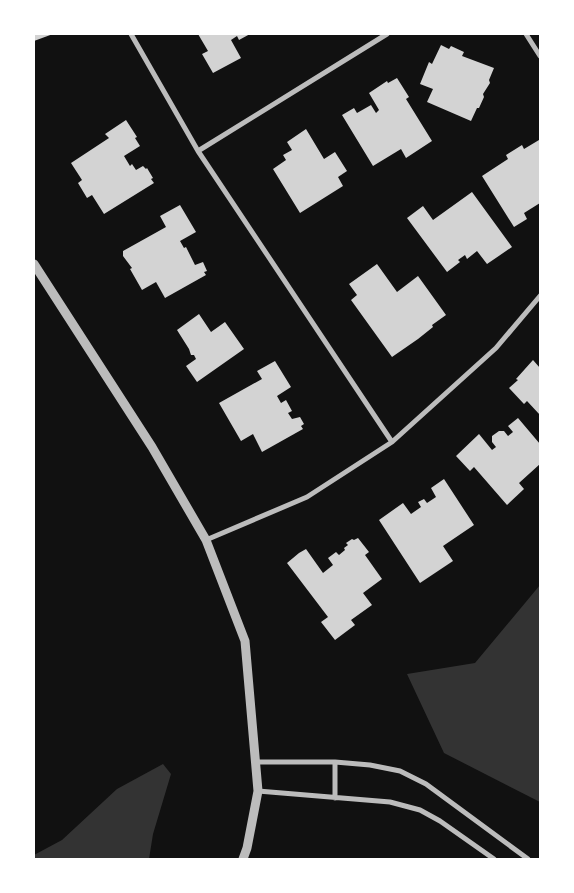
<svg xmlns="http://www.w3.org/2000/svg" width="574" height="893" viewBox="0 0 574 893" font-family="'Archivo Narrow',sans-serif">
<rect width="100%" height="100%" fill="#111"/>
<path fill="#333" d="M 540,585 L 540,802 L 444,753 L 407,674 L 475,663 Z
M 163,764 L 171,774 L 153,834 L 149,859 L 34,859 L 34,855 L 62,840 L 117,789 Z"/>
<path fill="#d3d3d3" d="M 34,34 L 53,34 L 34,41 Z
M 198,34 L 250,34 L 239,40 L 237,36 L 231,40 L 241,58 L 213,73 L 202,54 L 208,51 Z
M 441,45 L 449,49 L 451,46 L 464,52 L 462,56 L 494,68 L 489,80 L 490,83 L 483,94 L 484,97 L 479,108 L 477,108 L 471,121 L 427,102 L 433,89 L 420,84 L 429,62 L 432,64 Z
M 397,78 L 409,97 L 406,99 L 432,141 L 406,158 L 401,149 L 373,166 L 342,115 L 354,108 L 357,113 L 371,105 L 376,113 L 379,110 L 369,93 L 387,81 L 388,83 Z
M 126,120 L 137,137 L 135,138 L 140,146 L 124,156 L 130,166 L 132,164 L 136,170 L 143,166 L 146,169 L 147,168 L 153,178 L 151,179 L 154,183 L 104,214 L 92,195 L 87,198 L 78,183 L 82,180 L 71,163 L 109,138 L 105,134 Z
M 306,129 L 324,159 L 335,152 L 347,171 L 338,177 L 343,186 L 300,213 L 273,169 L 286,160 L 283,155 L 292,150 L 287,142 Z
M 539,140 L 540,203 L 524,213 L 527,219 L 514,227 L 482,176 L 508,159 L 506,155 L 522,145 L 524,149 Z
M 472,192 L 512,247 L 487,264 L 477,251 L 467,259 L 465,255 L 458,260 L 460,262 L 447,272 L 407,218 L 423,206 L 433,220 Z
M 180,205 L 196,232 L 180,241 L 184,248 L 186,247 L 195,265 L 203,262 L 207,271 L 204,272 L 206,275 L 165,298 L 156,282 L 142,290 L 130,269 L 132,268 L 123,256 L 123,251 L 166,227 L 160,216 Z
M 377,264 L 397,292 L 418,276 L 446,315 L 432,325 L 433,327 L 418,339 L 392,357 L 351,300 L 357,295 L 349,284 Z
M 199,314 L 211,332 L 225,322 L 244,349 L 197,382 L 186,366 L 196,359 L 194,355 L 191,355 L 189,349 L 177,330 Z
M 533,360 L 540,368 L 540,415 L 527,401 L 524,404 L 509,388 L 518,380 L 516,379 Z
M 275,361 L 291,387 L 277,396 L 281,403 L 286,400 L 292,411 L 288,413 L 292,419 L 300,417 L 304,424 L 301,426 L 303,429 L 262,452 L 253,434 L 241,441 L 219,403 L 262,379 L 257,371 Z
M 518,418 L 540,444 L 540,464 L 519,483 L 524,489 L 507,505 L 474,467 L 470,471 L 456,456 L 479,434 L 492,450 L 496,447 L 492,442 L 492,436 L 499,431 L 504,431 L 508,436 L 513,432 L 508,426 Z
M 444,479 L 474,525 L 443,546 L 453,561 L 420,583 L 379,520 L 403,503 L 411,514 L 421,507 L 418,502 L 424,499 L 427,503 L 436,497 L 431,488 Z
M 358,538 L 369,552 L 365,555 L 382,579 L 363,593 L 372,605 L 351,620 L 355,625 L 335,640 L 321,622 L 328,617 L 287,563 L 299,553 L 306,549 L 323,573 L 333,565 L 328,558 L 336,552 L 339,555 L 345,550 L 344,548 L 348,545 L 346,543 L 352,539 L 354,540 Z"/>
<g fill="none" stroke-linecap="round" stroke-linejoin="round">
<path stroke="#bcbcbc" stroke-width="5" d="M 131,34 L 198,151 L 392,442
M 526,34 L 540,56
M 198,151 L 387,34
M 206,540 L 307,497 L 392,442 L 496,348 L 540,296
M 255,762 L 335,762 L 370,765 L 400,771 L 426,784 L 528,859
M 258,791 L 390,802 L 420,810 L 440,821 L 494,859
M 335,798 L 335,762"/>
<path stroke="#bcbcbc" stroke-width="9" d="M 34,264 L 152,447 L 206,540 L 245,641 L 258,791 L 247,848 L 243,859"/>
</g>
<rect width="574" height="893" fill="none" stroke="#ffffff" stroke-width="70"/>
</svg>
